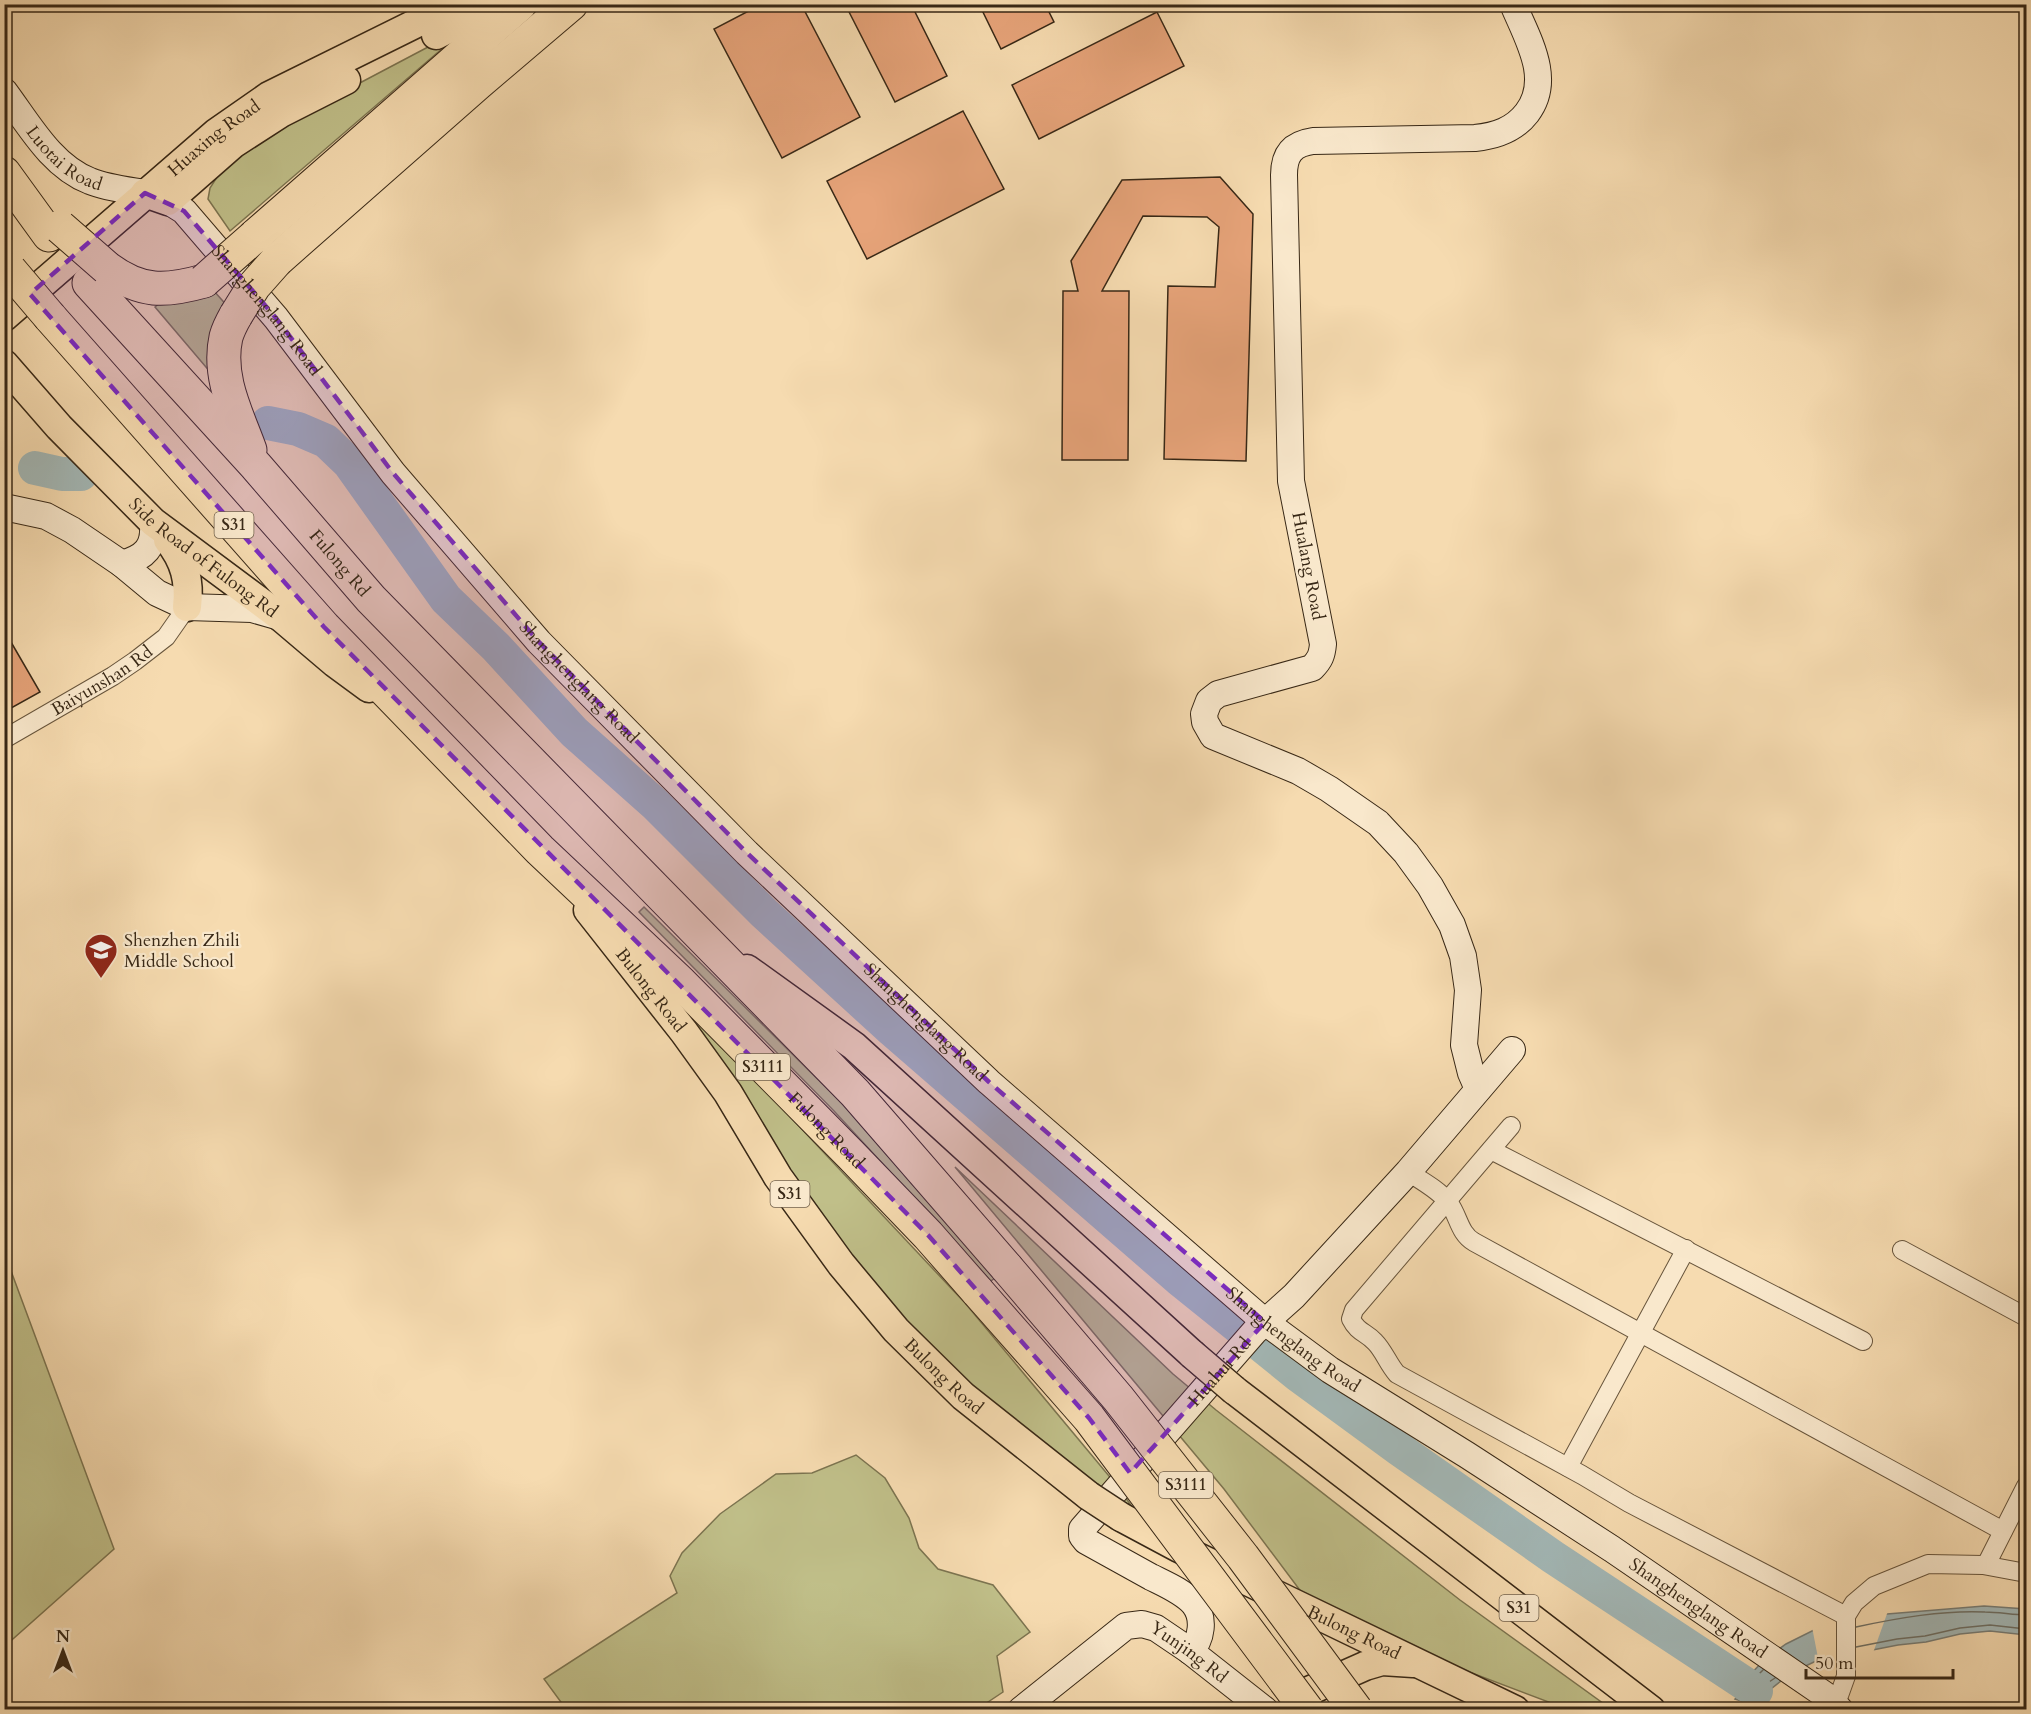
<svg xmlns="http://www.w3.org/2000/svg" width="2031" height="1714" viewBox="0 0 2031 1714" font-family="Cardo,serif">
<rect width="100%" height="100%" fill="#f6dbb0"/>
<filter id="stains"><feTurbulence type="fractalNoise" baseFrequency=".00333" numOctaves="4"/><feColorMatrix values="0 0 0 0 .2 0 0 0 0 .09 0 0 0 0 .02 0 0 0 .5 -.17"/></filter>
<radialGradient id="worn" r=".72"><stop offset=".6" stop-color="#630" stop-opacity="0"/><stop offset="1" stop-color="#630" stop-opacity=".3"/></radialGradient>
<path fill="#c0bf89" stroke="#7c7450" stroke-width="1.5" d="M 447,37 L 451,41 L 230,231 L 208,199 L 210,188 L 217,177 L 248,148 L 301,114 Z
M 213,290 L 230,309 L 211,373 L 155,307 L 163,300 Z
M 644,907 L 878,1139 L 1002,1272 L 991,1281 L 834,1111 L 639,912 Z
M 641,964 L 735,1058 L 965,1303 L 1114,1482 L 1133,1508 L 1097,1485 L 972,1387 L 891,1307 L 809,1207 Z
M 955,1167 L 1173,1374 L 1216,1410 L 1460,1600 L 1611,1709 L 1567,1709 L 1435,1659 L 1323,1621 L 1224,1489 Z
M 4,1252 L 114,1549 L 5,1646 L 4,1646 Z
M 856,1455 L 885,1478 L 909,1518 L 919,1548 L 938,1569 L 993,1585 L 1030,1632 L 997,1656 L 1003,1692 L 976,1710 L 566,1709 L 544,1679 L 677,1593 L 670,1576 L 682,1553 L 720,1514 L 776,1474 L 812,1473 Z"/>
<path fill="#a3b8b7" stroke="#787e77" stroke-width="1.5" d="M 1984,1606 L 2026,1609 L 2026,1635 L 1990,1631 L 1960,1634 L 1926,1642 L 1898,1645 L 1816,1661 L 1791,1673 L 1771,1689 L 1758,1706 L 1735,1699 L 1743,1689 L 1748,1677 L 1765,1659 L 1786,1644 L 1816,1629 L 1887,1614 Z"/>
<path fill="#f6dbb0" d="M 1888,1611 L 1873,1653 L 1819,1663 L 1812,1627 Z"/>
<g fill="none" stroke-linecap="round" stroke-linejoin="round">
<path stroke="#6e7066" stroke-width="1.5" d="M 1856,1627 C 1898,1618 1943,1610 1985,1612 C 1999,1612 2013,1615 2026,1615
M 1856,1647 L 1897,1639 L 1925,1636 L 1960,1628 L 1990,1625 L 2026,1629
M 1763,1670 L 1753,1680 L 1747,1694 L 1749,1697 L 1756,1698 L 1766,1684 L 1775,1678"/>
<path stroke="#a3b8b7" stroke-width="34" d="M 268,423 L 298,429 L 326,441 L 349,463 L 446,599 L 496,647 L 574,732 L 655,804 L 764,913 L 892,1030 L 1179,1279 L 1298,1375 L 1399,1449 L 1553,1557 L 1756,1691
M 35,468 L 62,474 L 81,474"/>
</g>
<path fill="#e6a379" stroke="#382816" stroke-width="1.5" d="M 762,4 L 801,4 L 860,117 L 782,158 L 714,29 Z
M 845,4 L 911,4 L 947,76 L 895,102 Z
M 979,4 L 1045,4 L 1054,22 L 1001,49 Z
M 1157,12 L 1184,66 L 1039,139 L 1012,85 Z
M 963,111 L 1004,189 L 867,259 L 827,181 Z
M 1220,177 L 1253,214 L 1246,461 L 1164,459 L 1168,286 L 1215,287 L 1219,227 L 1207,217 L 1143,216 L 1102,291 L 1129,291 L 1128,460 L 1062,460 L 1063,291 L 1078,291 L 1071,261 L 1122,180 Z
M 4,630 L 40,692 L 4,712 Z"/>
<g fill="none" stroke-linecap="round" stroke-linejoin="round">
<defs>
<g id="street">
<path id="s1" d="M 4,739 L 113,676 L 135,661 L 166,637 L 187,607"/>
<path d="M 1511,1126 L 1354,1310 L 1351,1319 C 1358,1333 1366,1332 1375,1342 C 1384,1351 1388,1364 1397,1374 L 1582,1475 L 1629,1503 L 1846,1616"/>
<path d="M 1491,1150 L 1863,1341"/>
<path d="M 1408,1172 C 1422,1181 1439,1190 1449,1203 C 1459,1217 1459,1233 1474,1242 L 2003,1531"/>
<path d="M 1902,1250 L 2026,1317"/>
<path d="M 1568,1467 L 1686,1249"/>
<path d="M 1986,1565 L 2026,1486"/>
<path d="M 1836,1704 L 1846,1676 L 1846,1616 L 1854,1603 L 1874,1586 L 1928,1564 L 1983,1565 L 2026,1573"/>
</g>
<g id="secondary">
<path id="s2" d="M 4,91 C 28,123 51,166 90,181 C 107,188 127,190 145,193"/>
<path id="s3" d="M 168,201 L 184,211 L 276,318 L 393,473 L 539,642 L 747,853 L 989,1082 L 1265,1322 L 1330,1370 L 1467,1455 L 1612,1549 L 1828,1697 L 1840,1710"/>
<path d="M 4,507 L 46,516 L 72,530 L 122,564 L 157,593 L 187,607 L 252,609 L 280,617"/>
<path d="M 122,564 C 145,557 155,548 153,522"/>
<path d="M 1478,1089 L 1471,1073 L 1464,1045 L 1468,990 L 1463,956 L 1452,925 L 1430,886 L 1406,853 L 1378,823 L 1329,789 L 1298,771 L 1213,736 L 1205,722 L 1204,714 L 1209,701 L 1218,694 L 1312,668 C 1320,660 1322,655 1323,644 L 1291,481 L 1284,175 C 1284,154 1292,144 1313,141 L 1475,138 C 1496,136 1514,130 1527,113 C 1553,79 1527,38 1513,4"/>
<path id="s4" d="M 1190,1651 C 1202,1640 1205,1618 1194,1604 C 1184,1592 1165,1584 1151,1577 C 1129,1565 1108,1553 1086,1541 L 1082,1536 L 1082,1529 L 1255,1331 L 1294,1296 L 1408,1172 L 1512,1050"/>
<path id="s5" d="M 1021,1710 L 1126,1626 L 1142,1624 L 1156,1628 L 1190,1651 L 1265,1710"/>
</g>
<g id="primary">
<path d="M 436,35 L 495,4"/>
<path d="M 145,193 L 168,201 L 233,144 L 281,113 L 346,80"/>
<path id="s6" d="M 4,317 L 216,133 L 269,96 L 455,4"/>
<path id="s7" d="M 4,364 L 59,427 L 153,522 L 282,618 L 335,663 L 369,688"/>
<path d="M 168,540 C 185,561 190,581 187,607"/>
<path id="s8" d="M 588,910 L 684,1032 L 728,1093 L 778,1177 L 841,1264 L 896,1330 L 963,1396 L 1089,1496"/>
<path d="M 747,969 L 854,1046 L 1192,1354"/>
<path d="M 1234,1390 L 1651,1710"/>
<path id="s9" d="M 1121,1517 L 1179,1548 L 1515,1710"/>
<path d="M 1302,1694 L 1365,1666 L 1382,1661 L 1413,1663"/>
</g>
<g id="highway">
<path d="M 4,173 L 49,235"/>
<path d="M 255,236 L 520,4"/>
<path d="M 277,260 L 478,83 L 571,4"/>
<path d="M 107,268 C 141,293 165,292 204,281"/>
<path id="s10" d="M 89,283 L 256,466 L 371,599 L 855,1093 L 1007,1268"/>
<path d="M 236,315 C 232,322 228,330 226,337 C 217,377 237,414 250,450"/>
<path id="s11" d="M 50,317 L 324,627 L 540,850 L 681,983 L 851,1155 L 928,1235 L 978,1292"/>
</g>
</defs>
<use href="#street" stroke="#68553c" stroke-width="20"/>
<use href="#secondary" stroke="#382816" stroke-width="28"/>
<use href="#primary" stroke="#382816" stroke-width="31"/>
<use href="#highway" stroke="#382816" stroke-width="35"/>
<use href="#street" stroke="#f9e8cc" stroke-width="18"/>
<use href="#secondary" stroke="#f9e8cc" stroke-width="26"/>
<use href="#primary" stroke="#f6dbb0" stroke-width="28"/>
<use href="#highway" stroke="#f6dbb0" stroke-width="33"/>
<defs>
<path id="primary-bridge" d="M 1192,1354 L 1234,1390
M 1089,1496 L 1121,1517"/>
<path id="highway-bridge" d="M 60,227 L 107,268
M 10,270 L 50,317
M 204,281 L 255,236
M 236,315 L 254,286 L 277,260
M 1007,1268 L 1118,1398 L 1243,1557 L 1356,1710
M 978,1292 L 1089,1418 L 1307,1710"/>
</defs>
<use href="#primary-bridge" stroke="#382816" stroke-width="31" stroke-linecap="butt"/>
<use href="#highway-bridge" stroke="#382816" stroke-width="35" stroke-linecap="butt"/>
<use href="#primary-bridge" stroke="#f6dbb0" stroke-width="28"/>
<use href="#highway-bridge" stroke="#f6dbb0" stroke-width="33"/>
</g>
<path fill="#7b2cbf" fill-opacity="0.2" stroke="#7b2cbf" stroke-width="4.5" stroke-dasharray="12 8" stroke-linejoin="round" d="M 145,193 L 184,211 L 276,318 L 393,473 L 539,642 L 747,853 L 989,1082 L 1265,1322 L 1130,1473 L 1089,1418 L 928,1235 L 324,627 L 30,294 Z"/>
<defs>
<symbol id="school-pin" viewBox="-11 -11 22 30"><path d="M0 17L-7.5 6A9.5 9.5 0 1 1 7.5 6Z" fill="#8f2418" stroke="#f9e8cc"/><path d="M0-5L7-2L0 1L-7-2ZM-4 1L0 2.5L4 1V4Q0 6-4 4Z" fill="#fff"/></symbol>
</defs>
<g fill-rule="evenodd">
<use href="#school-pin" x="82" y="931" width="38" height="52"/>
</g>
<g text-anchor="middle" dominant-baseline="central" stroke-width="4.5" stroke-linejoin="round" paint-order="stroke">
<g fill="#f9e8cc" stroke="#72624d" stroke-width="1.5">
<rect x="214.5" y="512" width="39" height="26" rx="4.5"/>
<rect x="736" y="1054" width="54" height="26" rx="4.5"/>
<rect x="770.5" y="1181" width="39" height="26" rx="4.5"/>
<rect x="1159" y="1472" width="54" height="26" rx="4.5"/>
<rect x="1499.5" y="1595" width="39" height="26" rx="4.5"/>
</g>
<g font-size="16" font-weight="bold" fill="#382816">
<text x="234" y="525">S31</text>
<text x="763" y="1067">S3111</text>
<text x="790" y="1194">S31</text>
<text x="1186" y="1485">S3111</text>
<text x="1519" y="1608">S31</text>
</g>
<g font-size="18" fill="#382816" stroke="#f9e8cc">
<text stroke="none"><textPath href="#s6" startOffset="276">Huaxing Road</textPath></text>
<text stroke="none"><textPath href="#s2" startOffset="92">Luotai Road</textPath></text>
<text stroke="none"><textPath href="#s3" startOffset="148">Shanghenglang Road</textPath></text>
<text stroke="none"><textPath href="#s7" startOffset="279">Side Road of Fulong Rd</textPath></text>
<text stroke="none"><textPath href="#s10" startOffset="376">Fulong Rd</textPath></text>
<text transform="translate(1308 566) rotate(79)">Hualang Road</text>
<text stroke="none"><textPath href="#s1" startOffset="114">Baiyunshan Rd</textPath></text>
<text stroke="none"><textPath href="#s3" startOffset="634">Shanghenglang Road</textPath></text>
<text stroke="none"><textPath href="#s8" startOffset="102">Bulong Road</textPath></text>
<text stroke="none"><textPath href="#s3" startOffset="1120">Shanghenglang Road</textPath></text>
<text stroke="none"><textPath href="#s11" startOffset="1125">Fulong Road</textPath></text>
<text stroke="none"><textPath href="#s3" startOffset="1606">Shanghenglang Road</textPath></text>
<text stroke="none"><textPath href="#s4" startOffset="399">Huahui Rd</textPath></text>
<text stroke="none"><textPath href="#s8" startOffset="588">Bulong Road</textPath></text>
<text stroke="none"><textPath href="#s3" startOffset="2092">Shanghenglang Road</textPath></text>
<text stroke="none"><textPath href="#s9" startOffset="260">Bulong Road</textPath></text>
<text stroke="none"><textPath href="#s5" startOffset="206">Yunjing Rd</textPath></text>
</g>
<g font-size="18" fill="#382816" stroke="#f9e8cc" text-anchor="start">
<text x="124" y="940">Shenzhen Zhili<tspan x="124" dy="21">Middle School</tspan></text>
</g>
</g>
<rect width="2031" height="1714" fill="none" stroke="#f6dbb0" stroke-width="24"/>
<rect x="6" y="6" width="2019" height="1702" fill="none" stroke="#382816" stroke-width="3"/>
<rect x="12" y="12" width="2007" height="1690" fill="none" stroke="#382816" stroke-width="1.5"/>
<g transform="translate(63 1651)" stroke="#f9e8cc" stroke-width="4.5" paint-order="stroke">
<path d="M0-4.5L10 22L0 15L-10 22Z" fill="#382816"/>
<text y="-9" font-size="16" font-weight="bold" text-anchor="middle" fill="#382816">N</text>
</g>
<path d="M1806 1669v9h147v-9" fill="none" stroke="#382816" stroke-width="3"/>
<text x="1815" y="1669" font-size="18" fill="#382816" stroke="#f9e8cc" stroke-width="4.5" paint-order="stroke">50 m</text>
<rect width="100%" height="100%" filter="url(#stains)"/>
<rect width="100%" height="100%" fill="url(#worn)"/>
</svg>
